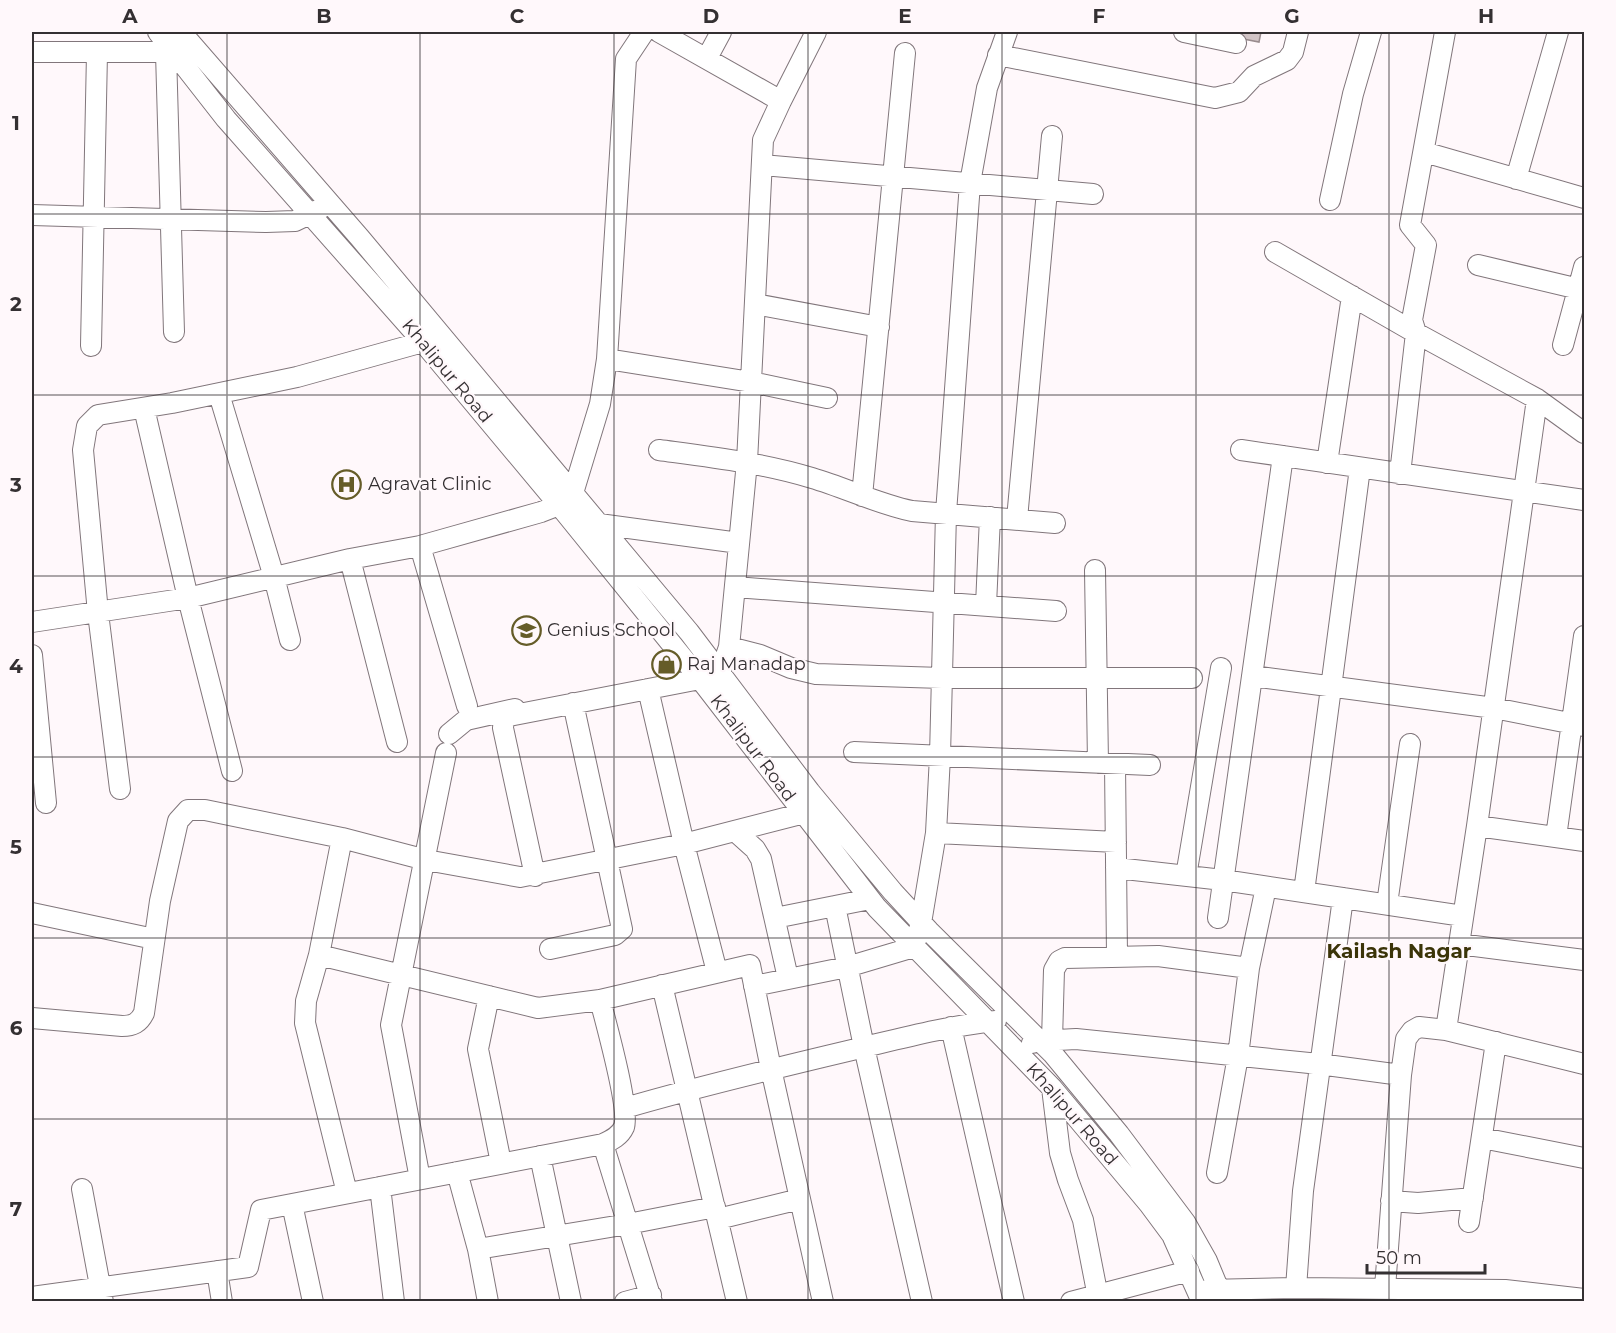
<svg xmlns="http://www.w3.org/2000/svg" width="1616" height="1333" viewBox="0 0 1616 1333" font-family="Montserrat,sans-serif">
<rect width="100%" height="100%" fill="#fff8fb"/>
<path fill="#d1c4c6" stroke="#998c8e" stroke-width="1.5" d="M 1224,32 L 1261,32 L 1259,42 L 1223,35 Z"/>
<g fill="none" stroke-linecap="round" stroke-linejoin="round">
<defs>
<path id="minor" d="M 158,32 L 226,119 L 423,342 L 559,505 L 700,679 L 877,908 L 1052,1088 L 1149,1204 L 1172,1235 L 1202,1302
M 181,32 L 360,238 L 689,632 L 810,792 L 893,892 L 929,931 L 1053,1054 L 1119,1134 L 1185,1222 L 1207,1261 L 1224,1302
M 659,32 L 781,101 L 816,32
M 1184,32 L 1236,43
M 32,52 L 179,52
M 166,53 L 174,332
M 998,55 L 1215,98 L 1239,92 L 1254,76 L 1287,60 L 1293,52 L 1298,32
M 707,58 L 721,32
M 1424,152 L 1584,198
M 762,165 L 1093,194
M 1516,179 L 1558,32
M 1330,200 L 1353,94 L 1371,32
M 32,215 L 266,222 L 295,221 L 320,209
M 1275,252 L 1416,333 L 1537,399 L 1584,433
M 1478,265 L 1579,289
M 755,304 L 879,327
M 1563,345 L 1584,267
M 91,346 L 97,53
M 607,359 L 751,382 L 827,398
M 219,394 L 274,577 L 290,640
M 144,408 L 188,598 L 232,771
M 659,450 C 711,457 763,463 812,478 C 846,488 878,504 912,511 L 1055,523
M 1241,450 L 1584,500
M 1327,463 L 1352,296
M 1400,474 L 1416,333 L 1412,320 L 1426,245 L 1410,225 L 1445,32
M 862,496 L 905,53
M 1017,519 L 1052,136
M 599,524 L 739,543
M 420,546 L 467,706
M 350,559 L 397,742
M 1095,570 L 1098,763
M 735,587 L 1056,611
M 986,605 L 990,517
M 32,622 L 188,598 L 350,559 L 420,546 L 541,512 L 559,505 L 573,493 L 600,404 L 607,359 L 626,59 L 644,32
M 729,647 L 760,655 L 791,668 L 816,674 L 942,678 L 1192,678
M 32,655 L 46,803
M 1252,676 L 1494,708 L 1584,726
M 717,682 L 729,647 L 747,462 L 763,140 L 781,101
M 648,689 L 684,844 L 717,972
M 449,734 L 466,720 L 515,709
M 854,752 L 1150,765
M 1115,764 L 1117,956
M 120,789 L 98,613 L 83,450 L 87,426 L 98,415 L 172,403 L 297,377 L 423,342
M 1477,826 L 1584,841
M 735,831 L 755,849 L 761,859 L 788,978
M 936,833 L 1116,842
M 1556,837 L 1584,636
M 342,838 L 319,955 L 306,1001 L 305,1023 L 347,1193
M 1116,868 L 1223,880 L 1463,916
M 535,876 L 503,728 L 504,718 L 509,716 L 700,679
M 1186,876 L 1221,668
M 1304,892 L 1360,468
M 1387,904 L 1410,744
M 835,906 L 864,1047 L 922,1302
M 32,913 L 154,939
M 775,918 L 870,899
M 1218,918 L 1283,456
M 1459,944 L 1584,960
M 550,949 L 615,935 L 622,929 L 573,703
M 319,955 L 538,1008 L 600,1000 L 750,965 L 771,1069 L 823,1302
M 662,985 L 737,1302
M 754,986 L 847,967 L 914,947 L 921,923 L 936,833 L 940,756 L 946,513 L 970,183 L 987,88 L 1007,32
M 489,996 L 478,1049 L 501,1163
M 32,1018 L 122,1026 C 133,1026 139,1023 144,1013 L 160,901 L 178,821 L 188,810 L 205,810 L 342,838 L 426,860 L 520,877 L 684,844 L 812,811
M 951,1027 L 1014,1302
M 1446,1030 L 1477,826 L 1537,399
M 1052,1040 L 1054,970 L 1059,961 L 1065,958 L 1158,956 L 1249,968
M 1032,1043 L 1039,1041 L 1076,1039 L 1319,1064 L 1401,1075
M 1052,1088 L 1060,1153 L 1068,1180 L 1083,1220 L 1099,1302
M 625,1108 C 700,1086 776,1068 852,1050 C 899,1039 947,1026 996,1021
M 1482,1138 L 1584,1158
M 603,1144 L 652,1302
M 540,1156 L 571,1302
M 457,1172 L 478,1249 L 488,1302
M 1217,1173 L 1238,1056 L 1249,968 L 1266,887
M 420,1179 L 391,1025 L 446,753
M 380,1187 L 394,1302
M 82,1189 L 103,1302
M 1391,1201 L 1418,1203 L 1473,1198
M 292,1204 L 313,1302
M 718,1219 L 800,1199
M 1469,1222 L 1496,1042
M 478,1249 L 628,1224 L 715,1207
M 217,1271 L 222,1302
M 1296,1288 L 1303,1191 L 1343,898
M 1385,1288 L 1401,1075 L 1406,1039 L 1412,1031 L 1419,1027 L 1446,1030 L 1584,1064
M 1207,1290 L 1296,1288 L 1505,1290 L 1584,1299
M 32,1297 L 248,1267 L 261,1210 L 603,1144 C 612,1140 620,1136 624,1127 C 630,1109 606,1023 600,1000
M 625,1302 L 651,1295
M 1071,1302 L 1189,1271"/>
</defs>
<use href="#minor" stroke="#81767b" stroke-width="22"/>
<use href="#minor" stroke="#fff" stroke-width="20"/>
</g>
<path fill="none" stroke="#343032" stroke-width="1.5" stroke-opacity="0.55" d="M 227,32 L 227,1302M 420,32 L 420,1302M 614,32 L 614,1302M 808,32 L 808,1302M 1002,32 L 1002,1302M 1196,32 L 1196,1302M 1389,32 L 1389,1302M 32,214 L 1584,214M 32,395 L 1584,395M 32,576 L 1584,576M 32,757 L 1584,757M 32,938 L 1584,938M 32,1119 L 1584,1119"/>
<defs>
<symbol id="hospital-ring" viewBox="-11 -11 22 22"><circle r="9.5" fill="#fff8fb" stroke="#655c28" stroke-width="1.5"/><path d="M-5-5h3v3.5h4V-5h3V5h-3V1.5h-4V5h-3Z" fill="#655c28"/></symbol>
<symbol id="school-ring" viewBox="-11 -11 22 22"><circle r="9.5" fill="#fff8fb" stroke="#655c28" stroke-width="1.5"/><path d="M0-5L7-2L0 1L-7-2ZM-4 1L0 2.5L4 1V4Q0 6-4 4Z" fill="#655c28"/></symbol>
<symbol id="shop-ring" viewBox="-11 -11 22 22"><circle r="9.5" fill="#fff8fb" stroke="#655c28" stroke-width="1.5"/><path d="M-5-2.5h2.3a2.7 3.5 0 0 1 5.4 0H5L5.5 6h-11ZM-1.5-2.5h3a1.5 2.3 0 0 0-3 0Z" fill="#655c28"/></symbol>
</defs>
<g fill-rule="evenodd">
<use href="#hospital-ring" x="330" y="468" width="33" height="33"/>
<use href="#school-ring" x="510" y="614" width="33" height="33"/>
<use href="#shop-ring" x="650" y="648" width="33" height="33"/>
</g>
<g text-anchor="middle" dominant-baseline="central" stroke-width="4.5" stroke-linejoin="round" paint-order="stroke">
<g font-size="18" fill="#343032" stroke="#fff8fb">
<text transform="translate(447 371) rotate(50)">Khalipur Road</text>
<text transform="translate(753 748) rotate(53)">Khalipur Road</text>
<text transform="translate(1072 1114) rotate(49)">Khalipur Road</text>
</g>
<g font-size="18" fill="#343032" stroke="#fff8fb" text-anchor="start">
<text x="368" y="484">Agravat Clinic</text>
<text x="547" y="630">Genius School</text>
<text x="687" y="664">Raj Manadap</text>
</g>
<g font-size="20" font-weight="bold" fill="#3b3408" stroke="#fff8fb">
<text x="1399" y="951">Kailash Nagar</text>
</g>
</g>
<rect width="1616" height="1333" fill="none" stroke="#fff8fb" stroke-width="66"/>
<path d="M1367 1264v9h118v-9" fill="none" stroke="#343032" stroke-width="3"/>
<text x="1376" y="1264" font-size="18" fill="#343032" stroke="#fff8fb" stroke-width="4.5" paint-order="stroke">50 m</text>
<rect x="33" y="33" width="1550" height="1267" fill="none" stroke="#343032" stroke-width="2"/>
<g font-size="20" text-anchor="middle" font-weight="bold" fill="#343032">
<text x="130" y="23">A</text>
<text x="324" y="23">B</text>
<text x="517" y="23">C</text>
<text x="711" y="23">D</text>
<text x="905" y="23">E</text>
<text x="1099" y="23">F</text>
<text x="1292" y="23">G</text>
<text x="1486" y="23">H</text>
<text x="16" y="130">1</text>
<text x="16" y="311">2</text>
<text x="16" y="492">3</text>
<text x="16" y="673">4</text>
<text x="16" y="854">5</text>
<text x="16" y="1035">6</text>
<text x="16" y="1216">7</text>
</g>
</svg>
